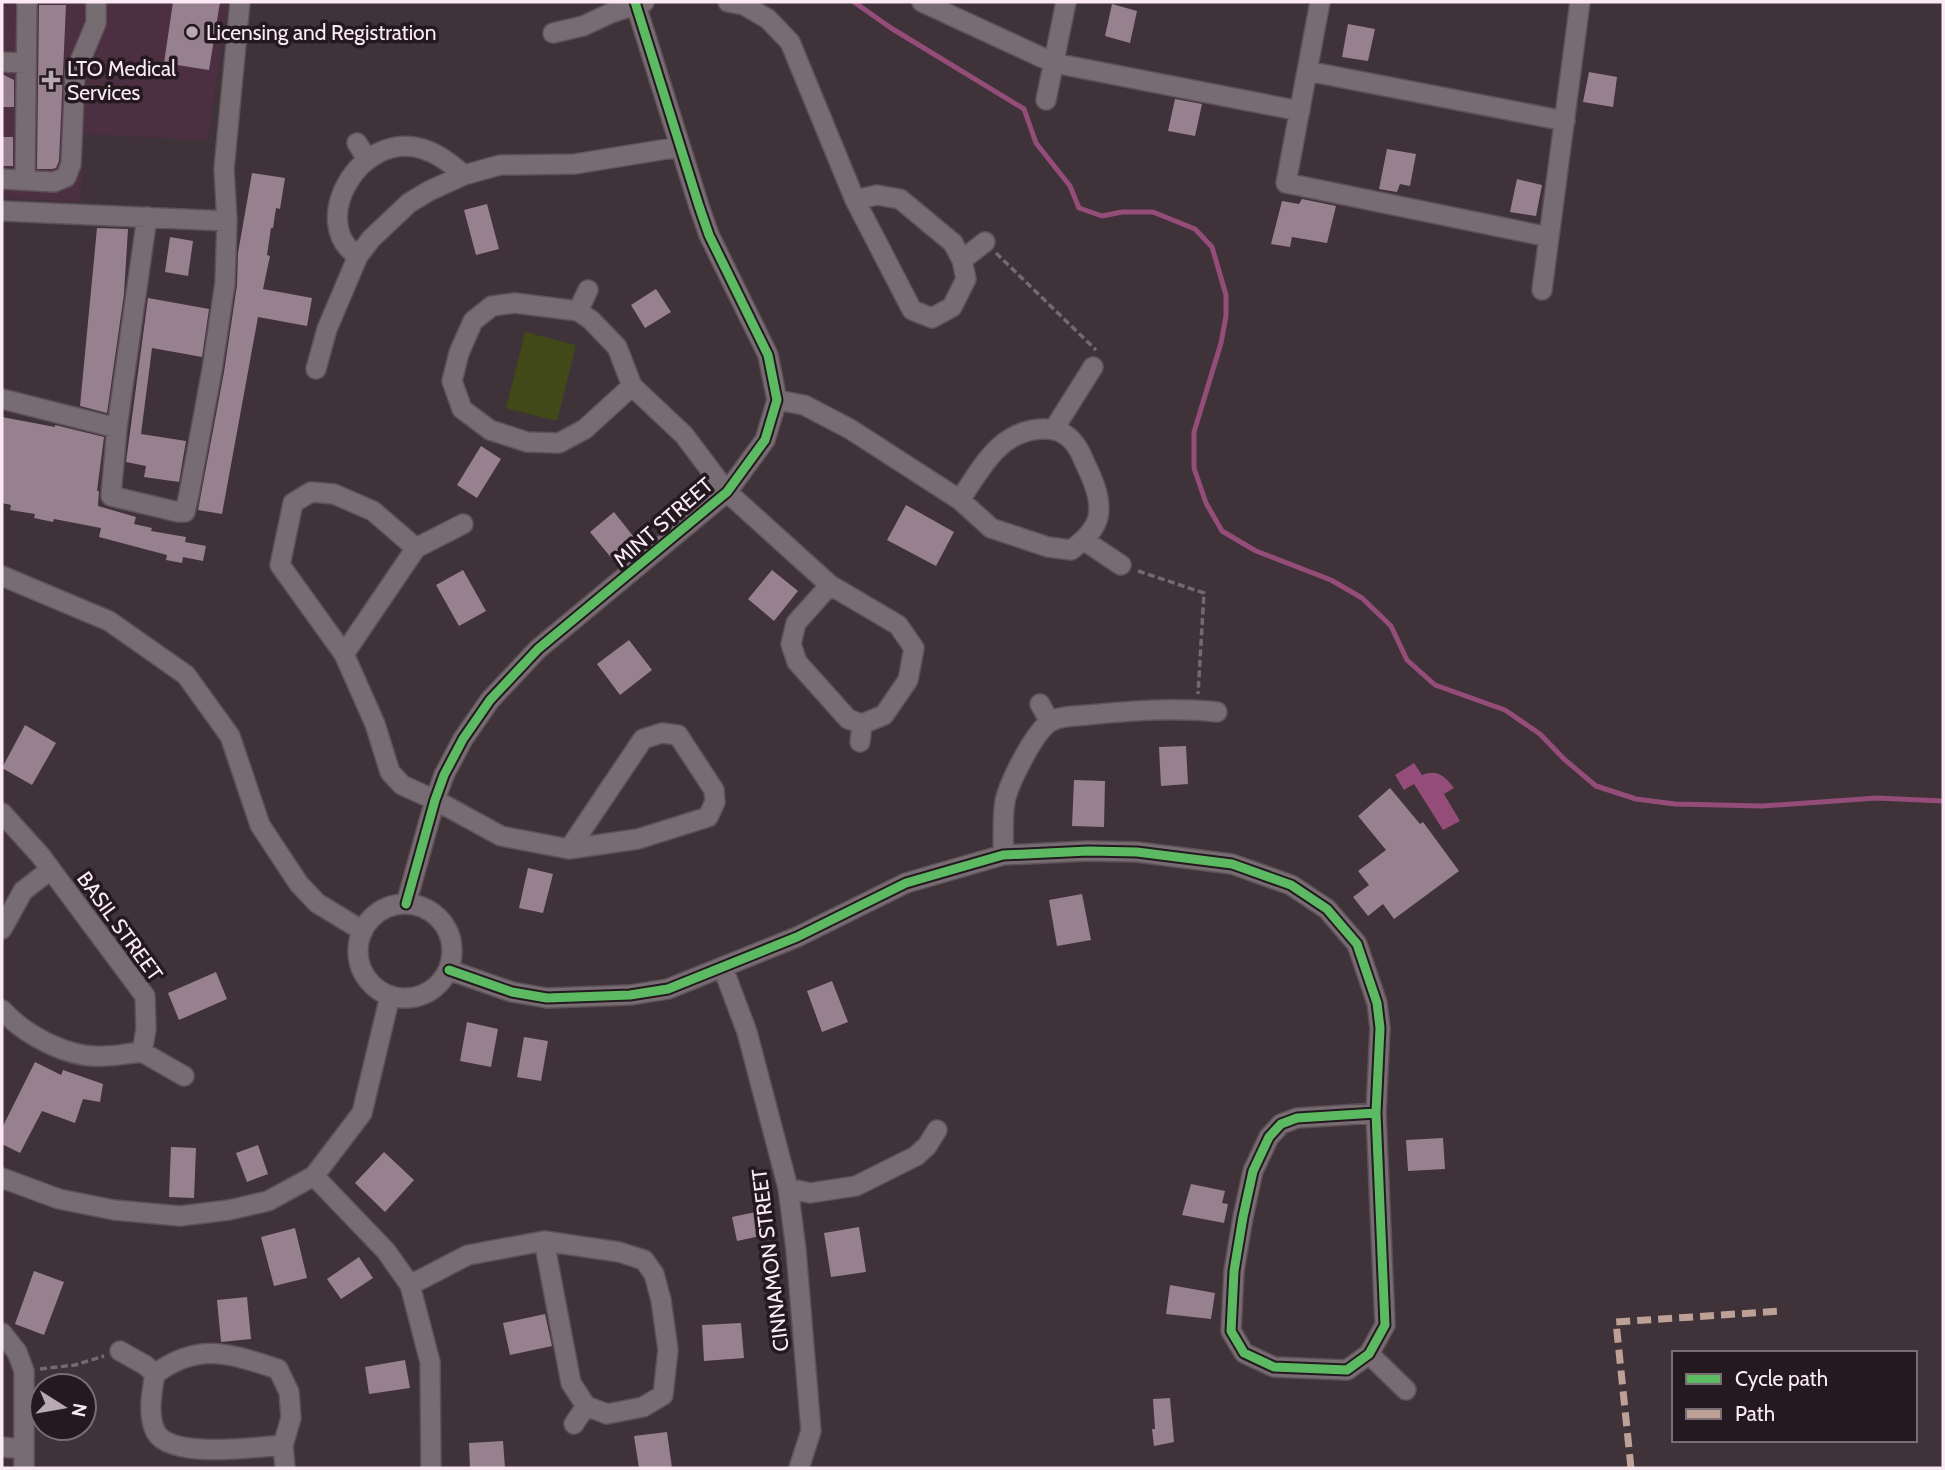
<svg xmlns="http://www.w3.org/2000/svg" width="1945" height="1470" viewBox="0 0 1945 1470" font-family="Cabin,sans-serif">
<rect width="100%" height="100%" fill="#3f3239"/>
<path fill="#4c2f40" d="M 2,2 L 228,2 L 208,140 L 83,134 L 81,202 L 2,198 Z"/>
<path fill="#404917" d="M 525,332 L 576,345 L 557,421 L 506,408 Z"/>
<path fill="#944d78" d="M 1414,763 L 1422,775 C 1437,769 1445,776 1454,788 L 1444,794 L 1460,821 L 1443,830 L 1414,784 L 1404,790 L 1395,775 Z"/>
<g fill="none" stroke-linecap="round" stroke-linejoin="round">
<path stroke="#944d78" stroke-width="5" d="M 854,2 L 891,28 L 1024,109 L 1036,143 L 1070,186 L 1079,208 L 1102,216 L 1122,212 L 1153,212 L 1195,229 L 1212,247 L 1226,295 L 1226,316 L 1221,343 L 1194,432 L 1194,468 L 1206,503 L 1222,531 L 1256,551 L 1331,580 L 1362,598 L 1391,626 L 1407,660 L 1435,685 L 1505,710 L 1540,734 L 1564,759 L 1596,786 L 1636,799 L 1675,804 L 1762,806 L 1877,798 L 1943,801"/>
</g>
<path fill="#98818e" d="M 173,2 L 220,2 L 209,70 L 164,63 Z
M 1112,4 L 1137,11 L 1130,43 L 1105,36 Z
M 39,5 L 66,5 L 59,161 L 56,168 L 52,169 L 37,169 Z
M 1348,24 L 1375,29 L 1368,61 L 1342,57 Z
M 1589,72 L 1617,77 L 1613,107 L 1583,102 Z
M 2,74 L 14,80 L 14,107 L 2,107 Z
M 1175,99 L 1202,104 L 1195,136 L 1168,131 Z
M 2,137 L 13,137 L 13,166 L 2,166 Z
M 1387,149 L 1416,154 L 1410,186 L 1400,184 L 1397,192 L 1379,189 Z
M 252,173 L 285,178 L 280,209 L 276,208 L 273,228 L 271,228 L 267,255 L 270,256 L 263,289 L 312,298 L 307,326 L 258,317 L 222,514 L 198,510 L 224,372 L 237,285 L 238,253 Z
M 1517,179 L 1542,185 L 1536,216 L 1510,212 Z
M 1302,199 L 1336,206 L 1327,243 L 1292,237 L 1290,247 L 1271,244 L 1282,201 L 1299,204 Z
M 487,204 L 499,249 L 476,255 L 464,210 Z
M 97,228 L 128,229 L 124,294 L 107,413 L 80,406 Z
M 170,237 L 193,241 L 188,276 L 165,272 Z
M 656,289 L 671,312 L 645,328 L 631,305 Z
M 148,298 L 209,309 L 202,357 L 152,348 L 141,434 L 186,441 L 179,482 L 144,477 L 146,466 L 126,462 Z
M 2,417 L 55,427 L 55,425 L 104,437 L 97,491 L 99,491 L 98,506 L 136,517 L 134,524 L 152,528 L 151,531 L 186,537 L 185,542 L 206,546 L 203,561 L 183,557 L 182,563 L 166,560 L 167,555 L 99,537 L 101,528 L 54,519 L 53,522 L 34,518 L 35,514 L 10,510 L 11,505 L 2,503 Z
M 481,446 L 501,459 L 477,498 L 457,485 Z
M 906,505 L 954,532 L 936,566 L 887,540 Z
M 614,512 L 637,541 L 613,560 L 590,532 Z
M 463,570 L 486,611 L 459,626 L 436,585 Z
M 772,570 L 798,591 L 774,621 L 748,599 Z
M 629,640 L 652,670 L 620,695 L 597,664 Z
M 25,725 L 56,743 L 32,785 L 2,768 Z
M 1186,746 L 1188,784 L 1161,786 L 1159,747 Z
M 1074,780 L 1105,781 L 1104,827 L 1072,826 Z
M 1390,788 L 1420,824 L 1423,822 L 1459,871 L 1394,919 L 1383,904 L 1368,916 L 1353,897 L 1369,885 L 1358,871 L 1386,850 L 1358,816 Z
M 528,868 L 553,874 L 543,913 L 519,908 Z
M 1082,894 L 1091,940 L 1057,946 L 1049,900 Z
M 216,972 L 227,999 L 179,1020 L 168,993 Z
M 832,981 L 848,1022 L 822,1032 L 807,991 Z
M 467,1022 L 498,1029 L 491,1067 L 460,1061 Z
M 524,1037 L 548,1041 L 541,1081 L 517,1077 Z
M 35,1062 L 61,1075 L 63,1070 L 103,1084 L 100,1102 L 83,1099 L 75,1123 L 42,1111 L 20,1153 L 2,1144 L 2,1128 Z
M 1443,1138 L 1445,1169 L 1408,1171 L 1406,1140 Z
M 258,1145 L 268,1174 L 247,1182 L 236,1153 Z
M 171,1147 L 196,1148 L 194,1198 L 169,1197 Z
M 384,1152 L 414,1180 L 385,1212 L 355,1183 Z
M 1191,1184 L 1225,1191 L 1222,1203 L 1228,1204 L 1224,1223 L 1182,1215 Z
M 770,1209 L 775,1233 L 737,1241 L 732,1217 Z
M 859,1227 L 866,1272 L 831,1277 L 824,1233 Z
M 295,1228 L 307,1278 L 274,1286 L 261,1237 Z
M 359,1257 L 373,1278 L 341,1299 L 327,1279 Z
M 34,1271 L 64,1282 L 44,1335 L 15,1324 Z
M 1170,1285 L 1215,1293 L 1211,1319 L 1166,1314 Z
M 247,1297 L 251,1339 L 221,1342 L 217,1300 Z
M 545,1314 L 552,1346 L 510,1355 L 503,1323 Z
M 741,1323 L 744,1358 L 704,1361 L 702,1325 Z
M 405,1360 L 410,1388 L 369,1394 L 365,1367 Z
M 1170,1398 L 1174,1442 L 1154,1446 L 1152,1429 L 1155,1429 L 1153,1399 Z
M 667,1432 L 672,1468 L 639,1468 L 634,1436 Z
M 503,1441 L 505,1468 L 470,1468 L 469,1443 Z"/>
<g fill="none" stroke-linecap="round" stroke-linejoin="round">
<defs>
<path id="minor" d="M 728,2 L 744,5 L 768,19 L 790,42 L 855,200 L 912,310 L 932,318 L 952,307 L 966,279 L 962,260 L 953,243 L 900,199 L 877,195 L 855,200
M 922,2 L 1054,63 L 1300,111
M 1320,2 L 1286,183 L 1549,237
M 553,33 L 583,26 L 611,13 L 644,2
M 2,62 L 26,63
M 1307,71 L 1565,121
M 1046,100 L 1066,2
M 357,143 L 367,159
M 2,179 L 54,182 L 66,177 L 71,164 L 75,73 L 96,23 L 96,2
M 25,180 L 27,2
M 2,211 L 227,221
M 147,217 L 117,428 L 111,496 L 178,512 L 185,512 L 189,494 L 212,370 L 225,283 L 227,221 L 224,169 L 240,2
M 358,256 C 307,224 359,129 423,149 C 439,154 451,164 464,175
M 962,260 L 985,242
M 1542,290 L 1580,2
M 515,303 L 578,311 L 591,320 L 617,347 L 632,386 L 585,429 L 559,443 L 527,442 L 490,430 L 462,409 L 452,381 L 459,353 L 473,321 L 492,306 Z
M 578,311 L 588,290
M 316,369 L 327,329 L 358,256 L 371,239 L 409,203 L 429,191 L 464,175 L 500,165 L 575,164 L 679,147
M 632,386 L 684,435 L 727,492 L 830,585 L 898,625 L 914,648 L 908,680 L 884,715 L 862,724
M 2,399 L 117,428
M 777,400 L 804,405 L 850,429 L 960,500 L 991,528 L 1048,547 L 1071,550 C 1082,542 1095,531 1098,517 C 1102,498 1092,478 1084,461 C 1077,443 1066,429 1046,429 C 1001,428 982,467 960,500
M 1054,429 L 1093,367
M 463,524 L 416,548 L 344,654 L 375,724 L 390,772 L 402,785 L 435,800 L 501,836 L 569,849
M 1085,541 L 1121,565
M 2,576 L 109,621 L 186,675 L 230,736 L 260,825 L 299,884 L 317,903 L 363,931
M 830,585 L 796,623 L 791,644 L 797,662 L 848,719 L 862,724
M 344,654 L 280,565 L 293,503 L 311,492 L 334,494 L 373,511 L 416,548
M 1040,704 L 1050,722
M 662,733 L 678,735 L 714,790 L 715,802 L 708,817 L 638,839 L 569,849 L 643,739 Z
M 860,742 L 862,724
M 2,813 L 40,855 L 145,996 L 146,1029 L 142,1052 L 184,1076
M 1003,855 C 1004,838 1002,818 1005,801 C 1009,783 1034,732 1050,722 C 1059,716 1076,716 1087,715 C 1130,711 1174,707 1217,712
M 406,904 L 435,800 L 444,775 L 463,739 L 490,700 L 538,649 L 727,492 L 765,440 L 777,400 L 768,355 L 709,235 L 699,206 L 635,2
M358 951a47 47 0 1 1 94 0a47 47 0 1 1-94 0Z
M 2,929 L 23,891 L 50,870
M 723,968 L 747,1032 L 788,1188 L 796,1250 L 811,1431 L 799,1468
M 449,970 L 512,992 L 547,998 L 630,995 L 668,989 L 797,937 L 906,883 L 1003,855 L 1088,851 L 1137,852 L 1232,864 L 1291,885 L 1327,909 L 1357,944 L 1377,1003 L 1380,1028 L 1376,1113 L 1385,1325 L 1369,1354 L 1347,1370 L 1274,1367 L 1244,1353 L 1231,1331 L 1234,1271 L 1243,1217 L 1253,1171 L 1269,1137 L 1281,1124 L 1297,1118 L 1376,1113
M 2,1010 C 25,1035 69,1059 104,1056 C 117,1056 129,1053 142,1052
M 314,1176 L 386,1251 L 410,1285 L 430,1362 L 431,1468
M 2,1178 L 59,1199 L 114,1210 L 180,1216 L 229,1210 L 268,1201 L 314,1176 L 362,1113 L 390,996
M 788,1188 L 810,1193 L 856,1186 L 916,1156 L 927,1146 L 937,1130
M 410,1285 L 468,1255 L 544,1241 L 619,1252 L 644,1260 L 654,1274 L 661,1300 L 668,1350 L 663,1395 L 643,1407 L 607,1414 L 586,1406 L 571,1383 L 544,1241
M 2,1333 L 17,1352 L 24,1371 L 24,1468
M 120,1351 L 145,1365 L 155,1374 C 199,1341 230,1354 278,1369 L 289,1392 L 291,1418 L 283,1445 L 285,1468
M 1369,1354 L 1406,1390
M 155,1374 C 152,1391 148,1411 154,1428 C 164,1461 256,1447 283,1445
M 574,1424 L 586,1406
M 2,1447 L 24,1449"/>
</defs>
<use href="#minor" stroke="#5d5057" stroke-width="22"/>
<path stroke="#74696f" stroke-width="3.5" stroke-dasharray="7 3.5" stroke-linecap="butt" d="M 996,253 L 1096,350
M 1138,571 L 1204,593 L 1198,694
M 40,1369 L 75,1365 L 104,1356"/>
<use href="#minor" stroke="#776c72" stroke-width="19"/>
<path stroke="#bda197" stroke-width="7" stroke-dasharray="14 7" stroke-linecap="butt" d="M 1631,1468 L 1616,1322 L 1782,1311"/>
<defs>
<path id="cycleway" d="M 406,904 L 435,800 L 444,775 L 463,739 L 490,700 L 538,649 L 727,492 L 765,440 L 777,400 L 768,355 L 709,235 L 699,206 L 635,2
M 449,970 L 512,992 L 547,998 L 630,995 L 668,989 L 797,937 L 906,883 L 1003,855 L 1088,851 L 1137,852 L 1232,864 L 1291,885 L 1327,909 L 1357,944 L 1377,1003 L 1380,1028 L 1376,1113 L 1385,1325 L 1369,1354 L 1347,1370 L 1274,1367 L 1244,1353 L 1231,1331 L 1234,1271 L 1243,1217 L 1253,1171 L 1269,1137 L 1281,1124 L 1297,1118 L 1376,1113"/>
</defs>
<use href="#cycleway" stroke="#24191f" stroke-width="13"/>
<use href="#cycleway" stroke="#5cba63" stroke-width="9"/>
</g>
<g fill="#b9aab2" stroke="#24191f" stroke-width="2.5">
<circle cx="192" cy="32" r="7"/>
<path d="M47.5 69.5h7v7h7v7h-7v7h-7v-7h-7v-7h7z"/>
</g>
<g text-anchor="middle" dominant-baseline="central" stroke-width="7" stroke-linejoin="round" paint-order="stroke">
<g font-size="21" fill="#fbeaf3" stroke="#24191f" text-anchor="start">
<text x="206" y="32">Licensing and Registration</text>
<text x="67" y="68">LTO Medical<tspan x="67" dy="24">Services</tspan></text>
</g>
<g font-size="21" fill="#fbeaf3" stroke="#24191f">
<text transform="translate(663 522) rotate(-41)">MINT STREET</text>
<text transform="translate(120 926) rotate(54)">BASIL STREET</text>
<text transform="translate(770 1260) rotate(-97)">CINNAMON STREET</text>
</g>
</g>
<rect width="1945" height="1470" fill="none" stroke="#fbeaf3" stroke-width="7"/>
<rect x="1672" y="1351" width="245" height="91" fill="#24191f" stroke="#7a6d74" stroke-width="2"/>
<rect x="1686" y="1374" width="35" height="10" fill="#5cba63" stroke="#7a6d74" stroke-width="2"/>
<text x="1735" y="1386" font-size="21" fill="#fbeaf3">Cycle path</text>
<rect x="1686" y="1409" width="35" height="10" fill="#bda197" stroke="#7a6d74" stroke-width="2"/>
<text x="1735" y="1421" font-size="21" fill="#fbeaf3">Path</text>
<g transform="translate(63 1407) rotate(101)"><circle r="33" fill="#24191f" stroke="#7a6d74" stroke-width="2"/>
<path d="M0-5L12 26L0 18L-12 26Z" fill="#b9aab2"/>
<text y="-10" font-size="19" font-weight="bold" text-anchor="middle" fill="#fbeaf3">N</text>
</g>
</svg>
